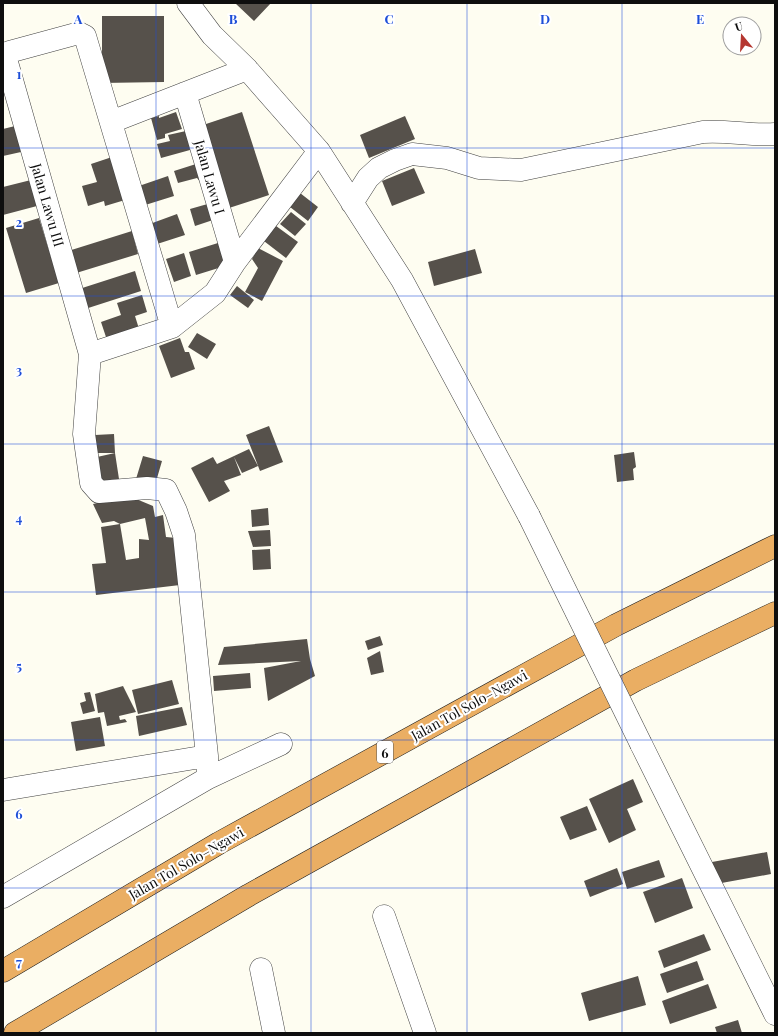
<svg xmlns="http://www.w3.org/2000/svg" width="778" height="1036" viewBox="0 0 778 1036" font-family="'Playfair Display',serif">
<rect width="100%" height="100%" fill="#fefdf1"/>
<path fill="#56514b" d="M 235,3 L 271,3 L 254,21 Z
M 102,16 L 164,16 L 164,82 L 102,83 Z
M 176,112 L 182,129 L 165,134 L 165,138 L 157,140 L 151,118 L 159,116 L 159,118 Z
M 242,112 L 269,195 L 229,208 L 203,125 Z
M 405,116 L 415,139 L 369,158 L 360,135 Z
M 15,126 L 21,152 L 3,156 L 3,129 Z
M 186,131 L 190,150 L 161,158 L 157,144 L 170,141 L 168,135 Z
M 112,157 L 125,200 L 105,206 L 104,201 L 88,206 L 82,186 L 97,182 L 91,164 Z
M 196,164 L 201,183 L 197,178 L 178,183 L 174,171 Z
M 414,168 L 425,193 L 392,206 L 382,181 Z
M 168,176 L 174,196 L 142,206 L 136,187 Z
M 31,180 L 37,206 L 3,215 L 3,187 Z
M 300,193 L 318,207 L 308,221 L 290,207 Z
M 211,203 L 216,219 L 195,226 L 190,209 Z
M 291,212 L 306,224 L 295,236 L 280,224 Z
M 177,214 L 185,235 L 154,245 L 147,225 Z
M 39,218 L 59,283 L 26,293 L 6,228 Z
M 272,223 L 298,242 L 286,258 L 260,238 Z
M 132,231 L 138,254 L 73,274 L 65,252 Z
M 218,243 L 225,266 L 196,275 L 189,252 Z
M 258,248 L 283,261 L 262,301 L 245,292 L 258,268 L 252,259 Z
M 475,249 L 482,273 L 434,286 L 428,262 Z
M 184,253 L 191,276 L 174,282 L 166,259 Z
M 135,271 L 141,291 L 82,310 L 76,290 Z
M 237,286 L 254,300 L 248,308 L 230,295 Z
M 142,295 L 147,312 L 135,316 L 140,332 L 108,343 L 101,322 L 121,315 L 117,303 Z
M 197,333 L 216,344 L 207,359 L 188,347 Z
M 180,338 L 185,352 L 189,352 L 195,369 L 171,378 L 159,346 Z
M 269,426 L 283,462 L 260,471 L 246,435 Z
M 114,434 L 115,453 L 119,479 L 100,481 L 97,457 L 115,453 L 95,453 L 95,435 Z
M 249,449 L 258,466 L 242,473 L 234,457 L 241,475 L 224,481 L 230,491 L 209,502 L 191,468 L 213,457 L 217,464 Z
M 634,452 L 636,467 L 633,469 L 634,480 L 617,482 L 614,455 Z
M 143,456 L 162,461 L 155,485 L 136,479 Z
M 129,496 L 153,506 L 155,517 L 163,515 L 166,537 L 177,538 L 180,585 L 96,595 L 92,564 L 106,563 L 101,527 L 120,524 L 126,560 L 139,558 L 139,539 L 149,540 L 145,518 L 120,524 L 114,521 L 102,523 L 93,504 Z
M 268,508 L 269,525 L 252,527 L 251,510 Z
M 270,530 L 271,546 L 253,547 L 248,531 Z
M 270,549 L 271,569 L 253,570 L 252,550 Z
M 380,636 L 383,645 L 368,650 L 365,641 Z
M 307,639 L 310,659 L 315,676 L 268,701 L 264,668 L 301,661 L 218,665 L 224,647 Z
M 380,651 L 384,672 L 371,675 L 367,658 Z
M 250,673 L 251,688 L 214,691 L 213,676 Z
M 172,680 L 179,704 L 138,714 L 132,690 Z
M 123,686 L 136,712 L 119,716 L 120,720 L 125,719 L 127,722 L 107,726 L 104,712 L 98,713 L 95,694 Z
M 90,692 L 95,711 L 83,714 L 80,703 L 86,701 L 84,693 Z
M 182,707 L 187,725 L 139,736 L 136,716 Z
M 100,717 L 105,746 L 76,751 L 71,722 Z
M 633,779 L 643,802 L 627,809 L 636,830 L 609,843 L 589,799 Z
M 587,806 L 597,830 L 570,840 L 560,817 Z
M 767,852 L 771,874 L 716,884 L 712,862 Z
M 659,860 L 665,877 L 627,889 L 622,872 Z
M 617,868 L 623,884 L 590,897 L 584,881 Z
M 682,878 L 693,908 L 655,923 L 643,892 Z
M 704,934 L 711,950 L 664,968 L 658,951 Z
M 697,961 L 704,980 L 667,993 L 660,974 Z
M 638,976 L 646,1005 L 589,1021 L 581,993 Z
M 708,984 L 717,1008 L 670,1024 L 662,1001 Z
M 738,1020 L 742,1033 L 717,1033 L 715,1027 Z"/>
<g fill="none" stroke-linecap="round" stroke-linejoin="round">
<defs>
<path id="minor" d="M 188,3 L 212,35 L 247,69 L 319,151 L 402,280 L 529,516
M 185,93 L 235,262
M 111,122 L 247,69
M 352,203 L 368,178 L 379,168 L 395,160 L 412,154 L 447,158 L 479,168 L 521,170 L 703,132 C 727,130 751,136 775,134
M 90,354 L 172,327 L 215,293 L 235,262 L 319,151
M 641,744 L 775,1014
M 208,778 L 281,744
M 3,790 L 207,756
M 3,897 L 208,778 L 207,756 L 184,535 L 176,511 L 166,490 L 147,488 L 99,492 L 91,483 L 84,434 L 90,354 L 6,59 L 6,55 L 9,52 L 79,33 L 85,36 L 172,327
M 384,916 L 425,1033
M 261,969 L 274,1033"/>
<path id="highway" d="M 3,971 L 219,843 L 616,625 L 775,546
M 15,1033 L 249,895 L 636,680 L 775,613"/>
</defs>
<use href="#minor" stroke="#414141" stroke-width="23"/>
<use href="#highway" stroke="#1f1f1f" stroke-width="23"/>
<use href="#minor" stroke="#fff" stroke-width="22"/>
<use href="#highway" stroke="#eaae63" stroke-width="22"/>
<defs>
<path id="minor-bridge" d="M 529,516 L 641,744"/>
</defs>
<use href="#minor-bridge" stroke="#414141" stroke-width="23" stroke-linecap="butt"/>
<use href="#minor-bridge" stroke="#fff" stroke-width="22"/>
</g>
<path fill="none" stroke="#1d4ed8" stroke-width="1" stroke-opacity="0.55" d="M 156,3 L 156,1033M 311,3 L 311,1033M 467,3 L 467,1033M 622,3 L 622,1033M 3,148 L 775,148M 3,296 L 775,296M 3,444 L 775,444M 3,592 L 775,592M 3,740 L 775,740M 3,888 L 775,888"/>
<g text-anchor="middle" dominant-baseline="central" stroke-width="4" stroke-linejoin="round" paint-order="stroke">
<rect fill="#fff" stroke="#565656" stroke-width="1" x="377" y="741" width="16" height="22" rx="3"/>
<g font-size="13" font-weight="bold" fill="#0e0e0e">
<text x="385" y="752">6</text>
</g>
<g font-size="14" fill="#0e0e0e" stroke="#fff">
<text transform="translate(210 177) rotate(74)">Jalan Lawu I</text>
<text transform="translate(48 205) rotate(74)">Jalan Lawu III</text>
<text transform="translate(469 705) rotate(-29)">Jalan Tol Solo–Ngawi</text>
<text transform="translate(186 863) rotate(-30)">Jalan Tol Solo–Ngawi</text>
</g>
</g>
<g font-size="13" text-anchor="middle" font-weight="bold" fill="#1d4ed8" stroke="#fff" stroke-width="4" stroke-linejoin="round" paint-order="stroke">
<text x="78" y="24">A</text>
<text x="233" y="24">B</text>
<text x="389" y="24">C</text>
<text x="545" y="24">D</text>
<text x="700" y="24">E</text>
<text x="19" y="79">1</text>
<text x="19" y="227">2</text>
<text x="19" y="375">3</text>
<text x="19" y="523">4</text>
<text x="19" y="671">5</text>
<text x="19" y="819">6</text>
<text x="19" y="967">7</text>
</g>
<rect width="778" height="1036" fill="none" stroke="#0e0e0e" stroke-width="8"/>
<g transform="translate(742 36) rotate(342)"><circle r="19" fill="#ffffff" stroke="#9f9f9f"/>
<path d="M0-3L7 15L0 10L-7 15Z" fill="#b53730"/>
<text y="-6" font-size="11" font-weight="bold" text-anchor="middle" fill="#0e0e0e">U</text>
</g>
</svg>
